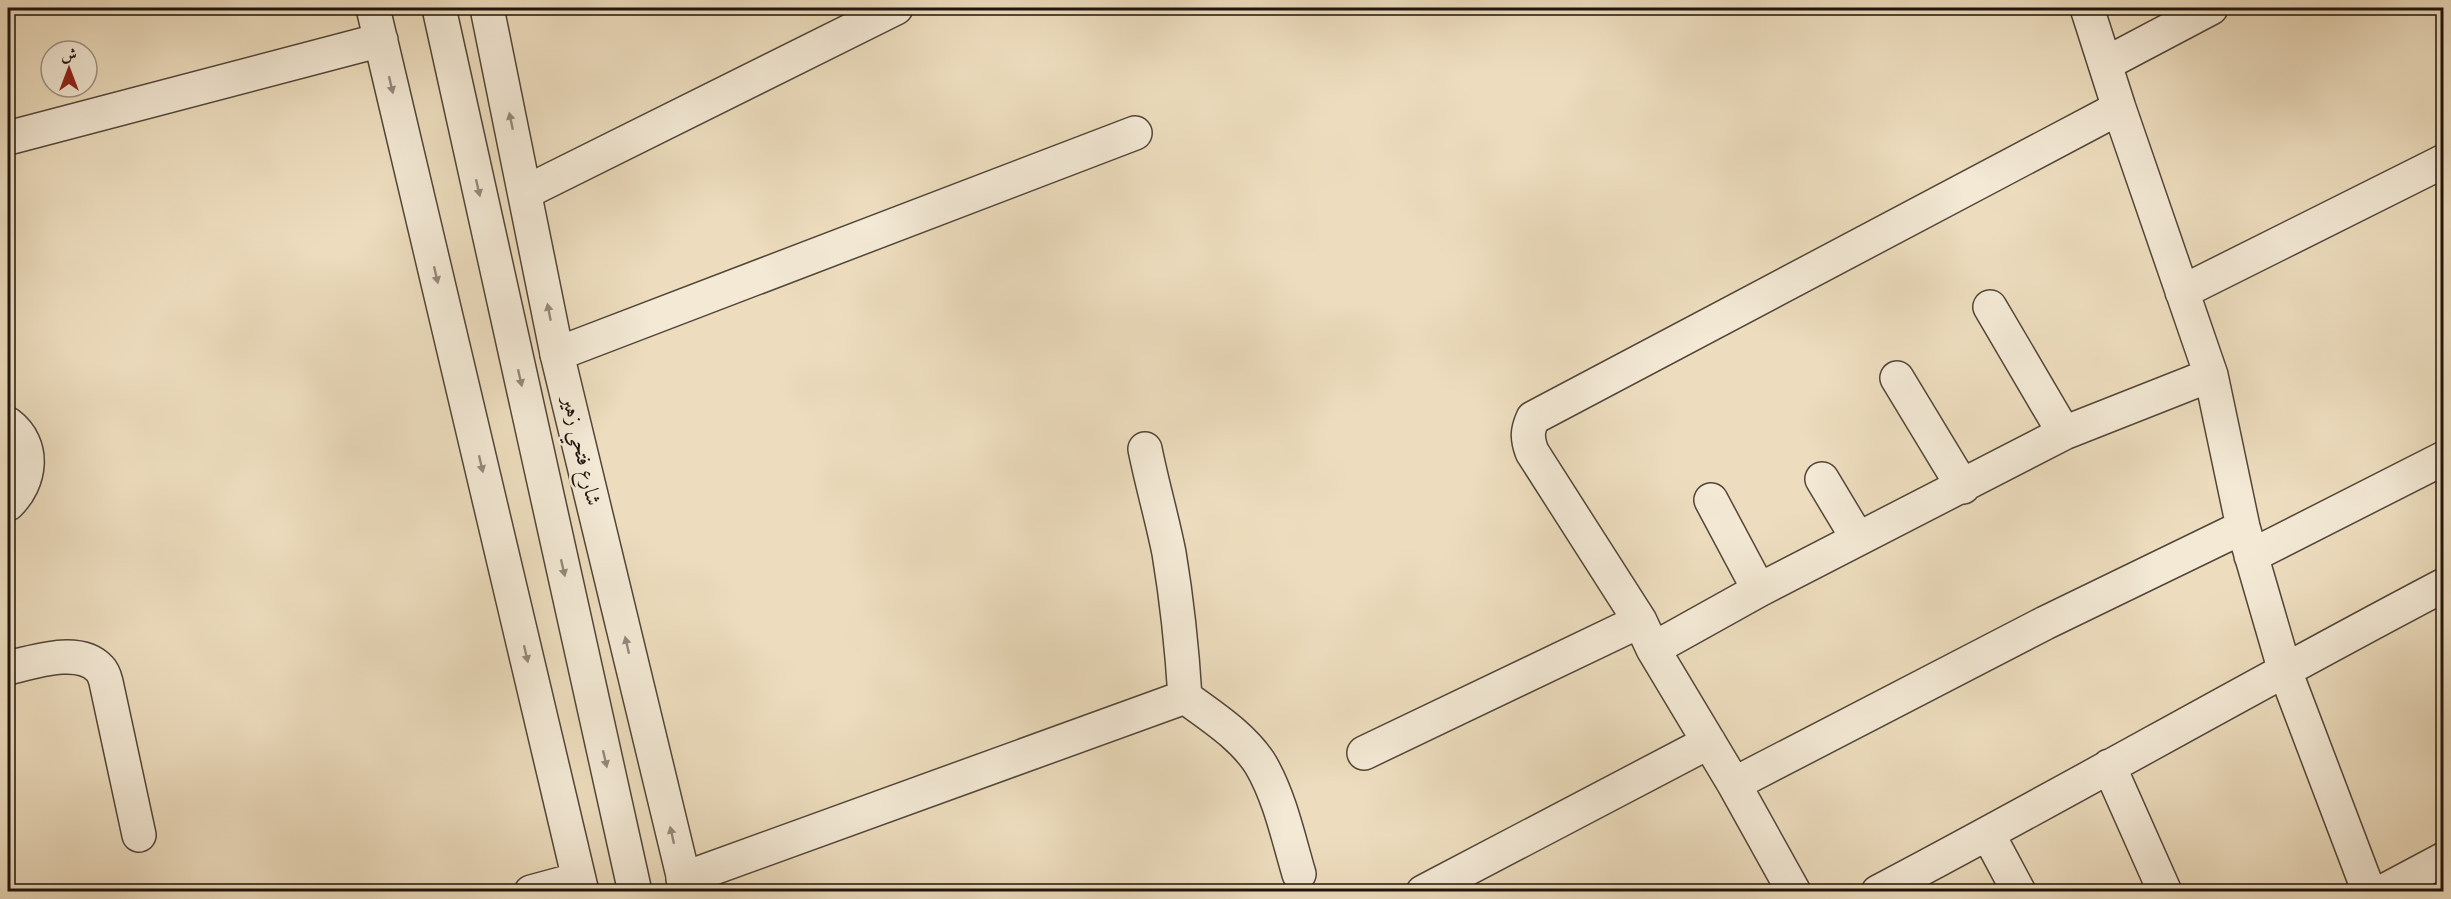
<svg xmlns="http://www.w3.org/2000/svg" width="2451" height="899" viewBox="0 0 2451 899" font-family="'IM FELL DW Pica',Amiri,serif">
<rect width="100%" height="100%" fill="#edddbe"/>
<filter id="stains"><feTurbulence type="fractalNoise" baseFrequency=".00333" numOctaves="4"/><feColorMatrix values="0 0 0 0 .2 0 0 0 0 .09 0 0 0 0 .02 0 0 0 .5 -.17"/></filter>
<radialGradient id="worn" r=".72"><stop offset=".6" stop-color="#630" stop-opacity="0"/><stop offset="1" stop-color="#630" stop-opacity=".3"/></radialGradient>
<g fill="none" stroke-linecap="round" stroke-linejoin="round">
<defs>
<path id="minor" d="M 373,8 L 582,892
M 2087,8 L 2119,108 L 2211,375 L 2243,527 L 2284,668 L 2369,892
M 2105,64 L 2211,8
M 8,138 L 381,40
M 526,192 L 896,8
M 2182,292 L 2444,161
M 1990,307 L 2064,433
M 557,354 L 1135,133
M 1897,378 L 1963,487
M 8,424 C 36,445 31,482 8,504
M 1145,449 C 1152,484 1162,518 1169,553 C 1177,601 1182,649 1185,697 C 1211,716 1244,737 1261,765 C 1280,798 1288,837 1299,874
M 1822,479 L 1858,539
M 1711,500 L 1759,590
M 2251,556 L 2444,458
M 1653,649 L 1759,590 L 2064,433 L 2211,375
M 8,668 C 33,662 80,646 100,669 C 103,672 105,678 106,682 L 139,835
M 1364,753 L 1640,621
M 2109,766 L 2165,892
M 1734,784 L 2045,623 L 2243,527
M 1988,834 L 2019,892
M 683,879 L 1185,697
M 531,892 L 579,879
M 1423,892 L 1709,742
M 1794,892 L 1734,784 L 1653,649 L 1640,621 L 1532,452 C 1527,438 1527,431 1533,418 L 2119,108
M 1878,892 C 2068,792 2253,685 2444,585
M 2382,892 L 2444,859"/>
<path id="tertiary" d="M 439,8 L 635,892
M 487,8 L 557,354 L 687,892"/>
</defs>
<use href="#minor" stroke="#524639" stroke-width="36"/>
<use href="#tertiary" stroke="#524639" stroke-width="36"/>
<use href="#minor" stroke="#f3e9d5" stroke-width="33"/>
<use href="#tertiary" stroke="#f3e9d5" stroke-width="33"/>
</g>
<defs><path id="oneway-solid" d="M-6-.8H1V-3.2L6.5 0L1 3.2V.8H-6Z" transform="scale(1.5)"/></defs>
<g fill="#94897b">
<use href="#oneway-solid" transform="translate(391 85) rotate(77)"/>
<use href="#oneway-solid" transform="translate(511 121) rotate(-102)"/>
<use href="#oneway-solid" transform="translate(478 188) rotate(77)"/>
<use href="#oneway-solid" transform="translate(436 275) rotate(77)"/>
<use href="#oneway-solid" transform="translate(549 312) rotate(-101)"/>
<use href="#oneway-solid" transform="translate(520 378) rotate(77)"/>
<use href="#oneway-solid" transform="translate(481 464) rotate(77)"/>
<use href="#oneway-solid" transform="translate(563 568) rotate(77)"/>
<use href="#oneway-solid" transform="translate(627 645) rotate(-103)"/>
<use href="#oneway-solid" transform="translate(526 654) rotate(77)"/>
<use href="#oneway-solid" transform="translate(605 759) rotate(77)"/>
<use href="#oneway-solid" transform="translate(672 835) rotate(-103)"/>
</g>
<g text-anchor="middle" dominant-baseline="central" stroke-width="5" stroke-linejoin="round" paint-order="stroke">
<g font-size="21" fill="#1f130d" stroke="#f3e9d5">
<text transform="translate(581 451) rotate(77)">شارع فتحي زهير</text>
</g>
</g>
<rect width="2451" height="899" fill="none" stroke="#edddbe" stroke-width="30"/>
<rect x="9" y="9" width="2433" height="881" fill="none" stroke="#1f130d" stroke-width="3"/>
<rect x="15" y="15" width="2421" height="869" fill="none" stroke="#1f130d" stroke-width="1.5"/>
<g transform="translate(69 69)"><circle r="28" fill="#f3e9d5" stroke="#9e9385" stroke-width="1.5"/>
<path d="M0-4.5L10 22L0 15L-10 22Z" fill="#8f2418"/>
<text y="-9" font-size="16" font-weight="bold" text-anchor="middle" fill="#1f130d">ش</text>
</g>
<rect width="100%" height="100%" filter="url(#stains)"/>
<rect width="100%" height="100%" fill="url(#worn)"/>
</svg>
